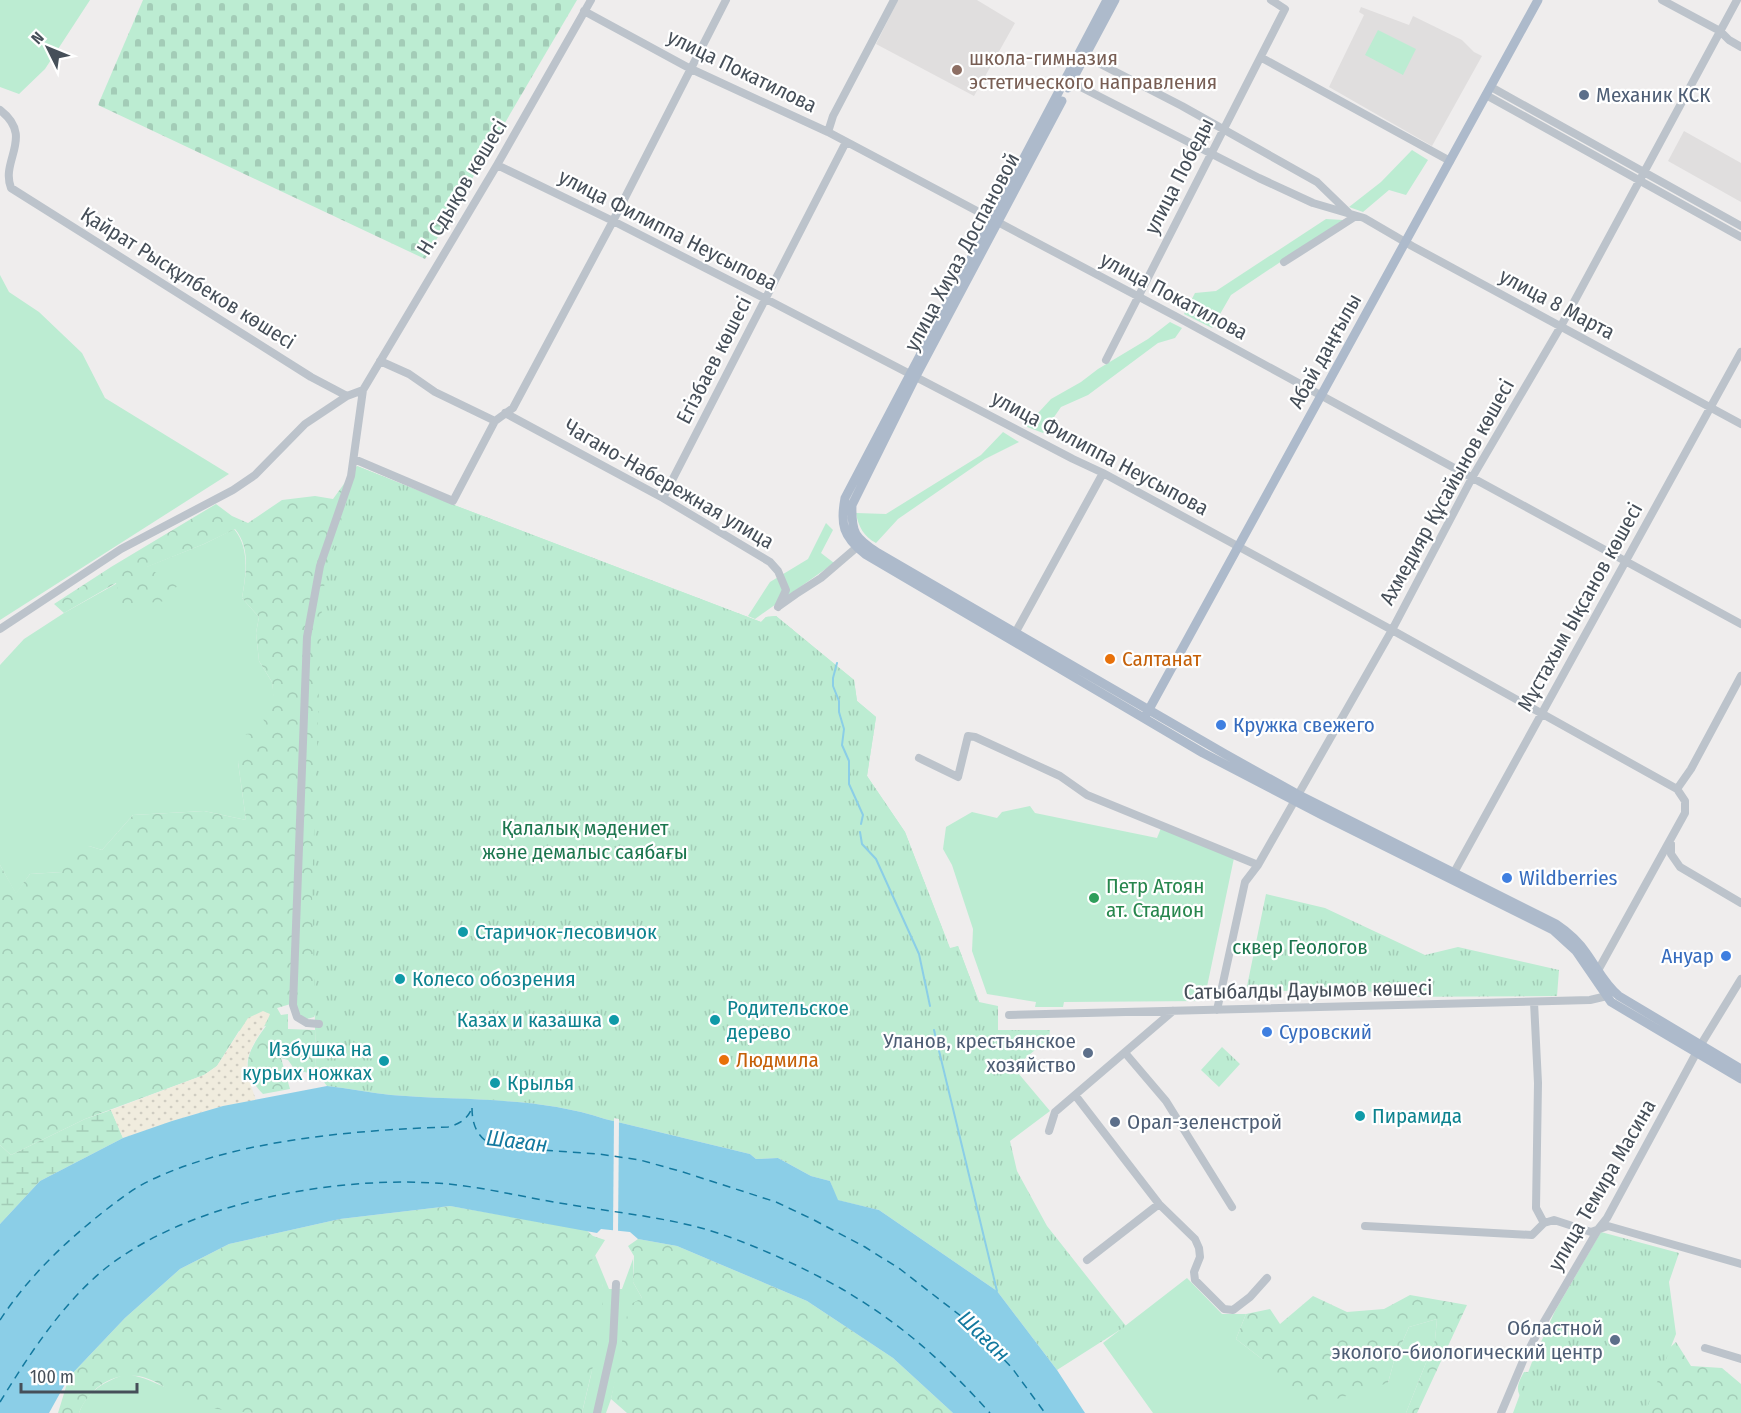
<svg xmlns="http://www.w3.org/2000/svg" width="1741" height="1413" viewBox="0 0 1741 1413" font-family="'Fira Sans Condensed',sans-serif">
<defs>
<pattern id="forest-crowns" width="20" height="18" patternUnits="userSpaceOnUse" patternTransform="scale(1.5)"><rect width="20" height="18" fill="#bcecd2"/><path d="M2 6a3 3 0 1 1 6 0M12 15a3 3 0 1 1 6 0" fill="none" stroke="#a3ccb7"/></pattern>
<pattern id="wetland-marsh" width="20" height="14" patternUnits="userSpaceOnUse" patternTransform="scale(1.5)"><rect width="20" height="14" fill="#bcecd2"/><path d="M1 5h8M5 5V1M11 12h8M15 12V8" fill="none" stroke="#a3ccb7"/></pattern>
<pattern id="sand-dots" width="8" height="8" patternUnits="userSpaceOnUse" patternTransform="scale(1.5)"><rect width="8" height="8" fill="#f0ecde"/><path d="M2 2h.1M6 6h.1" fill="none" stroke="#cfccc1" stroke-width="1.8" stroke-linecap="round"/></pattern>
<pattern id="cemetery-stones" width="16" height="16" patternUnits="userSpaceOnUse" patternTransform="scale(1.5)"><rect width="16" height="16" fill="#bcecd2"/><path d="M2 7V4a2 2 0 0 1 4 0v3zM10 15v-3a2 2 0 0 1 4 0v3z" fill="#a3ccb7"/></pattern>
<pattern id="park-tufts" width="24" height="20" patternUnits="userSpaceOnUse" patternTransform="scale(1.5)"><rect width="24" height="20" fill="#bcecd2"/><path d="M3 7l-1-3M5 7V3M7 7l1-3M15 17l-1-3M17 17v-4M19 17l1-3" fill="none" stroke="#a3ccb7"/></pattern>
</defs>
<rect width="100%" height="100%" fill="#efeded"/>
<path fill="#e0dede" d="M 898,0 L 977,0 L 1015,23 L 974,96 L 876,44 Z
M 1361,7 L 1409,25 L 1413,16 L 1462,40 L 1474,52 L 1482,56 L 1432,146 L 1329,87 L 1364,15 L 1359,12 Z
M 1684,131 L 1741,163 L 1741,202 L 1668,161 Z"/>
<path fill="#bcecd2" d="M 0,0 L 90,0 L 45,69 L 19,94 L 0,87 Z
M 1378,30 L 1416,49 L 1403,75 L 1365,55 Z
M 1412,150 L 1428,160 L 1406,195 L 1389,190 L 1363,212 L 1349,207 L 1381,182 Z
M 1326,219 L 1343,220 L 1231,295 L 1212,328 L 1184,314 L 1195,293 L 1216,291 Z
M 0,275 L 9,292 L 39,312 L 82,353 L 105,398 L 229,474 L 0,620 Z
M 1170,322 L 1182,328 L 1175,338 L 1158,343 L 1088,395 L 1061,407 L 1043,433 L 1022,425 L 1039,412 L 1051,399 L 1081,382 L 1098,369 L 1148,339 Z
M 1003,432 L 1019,442 L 985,459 L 898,519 L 876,543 C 864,537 858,526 856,513 L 886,514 L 981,455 Z
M 826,523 L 833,530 L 821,553 L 834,563 L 755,619 L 748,616 L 770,582 L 808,559 Z
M 234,529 C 250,548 246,575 242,598 L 259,617 L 256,633 L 259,661 L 272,682 L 275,704 L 267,732 L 238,762 L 246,820 L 204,811 L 133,815 L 102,850 L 89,846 L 62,872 L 30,874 L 16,894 L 0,865 L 0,665 L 24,639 L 64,613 L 146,567 L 204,544 Z
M 1030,806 L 1035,813 L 1157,838 L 1161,828 L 1234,858 L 1204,1001 L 1064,1002 L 1063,1007 L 1035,1007 L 1036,1002 L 987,994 L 972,951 L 973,929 L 952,865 L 943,849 L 946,827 L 972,812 L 997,818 L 1002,812 Z
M 595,1255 L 609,1289 L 622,1289 L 633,1259 L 633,1282 L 642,1298 L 620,1360 L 611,1399 L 606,1413 L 582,1413 L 591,1375 L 603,1286 L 591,1262 Z
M 1187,1278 L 1222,1314 L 1246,1314 L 1236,1339 L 1262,1359 L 1388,1383 L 1394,1361 L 1409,1327 L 1437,1319 L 1435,1340 L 1406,1413 L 1153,1413 L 1103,1343 Z
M 126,1374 C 145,1377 152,1382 170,1389 C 197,1398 227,1410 255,1413 L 79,1413 C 88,1390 104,1382 126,1374 Z"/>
<path fill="url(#forest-crowns)" d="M 357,466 L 454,505 L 761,622 L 766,617 L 776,616 L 854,680 L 857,701 L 876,717 L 867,776 L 905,832 L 950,949 L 958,946 L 979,1002 L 320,1003 L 314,1017 L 307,1019 L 299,1015 L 294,1003 L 277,1008 L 281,1015 L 288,1014 L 288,1029 L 315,1030 L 316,1072 L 309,1073 L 295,1070 L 288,1060 L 281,1058 L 290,1089 L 263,1094 C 238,1069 247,1052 266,1026 L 239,1031 L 217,1066 L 204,1075 L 85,1119 L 11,1155 L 0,1145 L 0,865 L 16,893 L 30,874 L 62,872 L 69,850 L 89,846 L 102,850 L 133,815 L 204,811 L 246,820 L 238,762 L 246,734 L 267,732 L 259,703 L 274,704 L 272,682 L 259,661 L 256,633 L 259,617 L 242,598 C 246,575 251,548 235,529 L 204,544 L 147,567 L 177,586 L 167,601 L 123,605 L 116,583 L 64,613 L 54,604 L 111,567 L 216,504 L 232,516 L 248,523 L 282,500 L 315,496 L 333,499 Z
M 450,1206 L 586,1230 L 593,1236 L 605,1240 L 591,1262 C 595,1268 603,1279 603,1287 C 604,1327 591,1374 582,1413 L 255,1413 C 234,1411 211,1410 191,1402 C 175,1396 162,1383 146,1378 C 117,1369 90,1386 79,1413 L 58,1413 L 69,1377 L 125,1318 L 180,1269 L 229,1244 L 340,1219 Z
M 638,1239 L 677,1246 L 807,1301 L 893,1358 L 953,1413 L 627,1413 L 611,1399 L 629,1305 L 642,1298 L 633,1282 L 634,1256 L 628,1246 Z
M 1410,1295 L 1467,1305 L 1417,1413 L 1406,1413 L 1435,1340 L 1437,1319 L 1409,1327 L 1394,1361 L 1388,1383 L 1314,1406 L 1262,1359 L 1236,1339 L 1246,1314 L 1270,1309 L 1280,1324 L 1313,1296 L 1347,1312 L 1384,1309 Z
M 1676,1342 L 1691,1366 L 1722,1368 L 1741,1384 L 1741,1413 L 1590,1413 L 1524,1401 C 1514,1391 1518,1383 1524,1372 L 1578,1373 L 1654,1362 Z"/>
<path fill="url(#wetland-marsh)" d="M 111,1110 L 123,1138 L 40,1181 L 0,1224 L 0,1145 L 11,1155 L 85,1119 Z"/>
<path fill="url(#sand-dots)" d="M 263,1011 L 270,1014 C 264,1031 249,1045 247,1063 C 245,1074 253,1090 256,1100 L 223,1106 L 192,1115 L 123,1138 L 111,1110 L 204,1075 L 217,1066 L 248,1018 Z"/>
<path fill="url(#cemetery-stones)" d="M 143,0 L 577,0 L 425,259 L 98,105 Z"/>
<path fill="url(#park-tufts)" d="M 357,466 L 454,505 L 761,622 L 766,617 L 776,616 L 854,680 L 857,701 L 876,717 L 867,776 L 905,832 L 950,948 L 958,946 L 979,1002 L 998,1006 L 998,1030 L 1050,1030 L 1049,1038 L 1014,1068 L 1050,1111 L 1010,1141 L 1017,1171 L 1047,1226 L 1126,1326 L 1057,1370 L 997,1291 L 879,1210 L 837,1200 L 830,1181 L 811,1176 L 778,1158 L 756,1159 L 750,1154 L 605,1119 C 536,1096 462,1101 391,1095 C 370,1093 348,1088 327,1086 L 316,1072 L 312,890 L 322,603 L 326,573 Z
M 1266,894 L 1325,908 L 1425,955 L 1458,947 L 1559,970 L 1557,996 L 1375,997 L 1373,992 L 1366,991 L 1246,991 Z
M 1222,1047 L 1240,1064 L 1219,1087 L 1201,1070 Z
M 1601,1232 L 1679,1253 L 1669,1282 L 1676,1334 L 1645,1413 L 1513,1413 L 1532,1362 L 1555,1311 Z"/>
<path fill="#8bcee7" d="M 327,1086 C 348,1088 370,1093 391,1095 C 463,1101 536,1096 605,1119 L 750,1154 L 756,1159 L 778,1158 L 811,1176 L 830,1181 L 838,1200 L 879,1210 L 997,1291 L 1057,1370 L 1085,1413 L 953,1413 L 893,1358 L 807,1301 L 677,1246 L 638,1239 L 630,1232 L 601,1229 L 597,1233 L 450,1206 L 340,1219 L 229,1244 L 180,1269 L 125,1318 L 69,1377 L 49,1413 L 0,1413 L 0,1224 L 40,1181 L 123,1138 L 172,1121 L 223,1106 Z"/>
<path fill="#efeded" d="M 614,1118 L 619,1119 L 618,1234 L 613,1233 Z"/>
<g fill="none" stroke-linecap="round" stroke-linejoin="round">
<path stroke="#8bcee7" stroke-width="2" d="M 837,663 L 833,678 L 833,686 L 839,701 L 839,712 L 844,729 L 842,745 L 849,761 L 849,784 L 863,815 L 861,824
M 860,832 L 862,844 L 876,859 L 919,954 L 930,1006
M 934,1030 L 997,1291"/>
<path stroke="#13799f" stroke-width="1.5" stroke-dasharray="8 6" stroke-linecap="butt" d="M 472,1108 C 472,1126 478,1139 496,1147 L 599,1154 L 640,1160 L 683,1172 L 776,1202 L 814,1220 L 865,1247 L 900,1269 L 966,1320 L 1012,1368 L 1045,1413
M 0,1320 C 29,1276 66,1241 107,1209 C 120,1199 134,1188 149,1181 C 233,1140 355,1130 448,1127 C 459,1124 467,1120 472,1108
M 0,1402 C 32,1350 72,1288 124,1255 C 210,1198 346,1175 448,1184 C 488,1188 527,1198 566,1204 C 611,1212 657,1216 701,1228 C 745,1240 803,1267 842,1289 C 903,1325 944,1362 990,1413"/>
<path stroke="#bcc3cb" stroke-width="8" d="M 1662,0 L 1720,31 L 1729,40 L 1741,47
M 584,11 L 689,68 L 828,132 L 1177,317 L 1741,624
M 1081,54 L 1182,106 L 1317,182 L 1349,213
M 1262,58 L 1450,161
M 1067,80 L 1259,178 L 1313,203 L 1364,218 L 1412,246 L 1741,424
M 1491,87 L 1741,226
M 1486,95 L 1741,237
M 0,110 C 35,137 0,160 11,188 L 311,377 L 347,396
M 828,132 L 833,116 L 894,0
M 497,165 L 613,221 L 766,299 L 1073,459 L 1103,473 L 1392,630 L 1677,789
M 1284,262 L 1356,216
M 1106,360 L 1285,9 L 1271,0
M 380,361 L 409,374 L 435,392 L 495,421
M 505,413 L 663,498 L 770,562 L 778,571 L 786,590 L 778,607
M 354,459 L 453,501 L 495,421 L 513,408 L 613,221 L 726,0
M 663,498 L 846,142
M 779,606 L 796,594 L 821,578 L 856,548
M 0,629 L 121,549 L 233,490 L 255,475 L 305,424 L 347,396 L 363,390
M 1013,637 L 1103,473
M 919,758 L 958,777 L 968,736 L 975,737 L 1060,776 L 1087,795 L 1258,865
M 1671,844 L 1671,854 L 1680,867 L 1741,903
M 1451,878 L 1741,352
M 1596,974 L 1685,813 L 1685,801 L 1677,789 L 1691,769 L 1741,676
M 1534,1002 L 1538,1083 L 1536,1208 L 1544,1223
M 1217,1010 L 1245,882 L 1258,865 L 1392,630 L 1473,476 L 1561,326 L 1737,0
M 1009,1015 L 1590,1000 L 1607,996
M 319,1024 L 307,1023 L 297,1017 L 293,1005 L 307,637 L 320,566 L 351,476 L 363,390 L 497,165 L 591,0
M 1126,1054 L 1166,1101 L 1232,1207
M 1075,1095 L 1159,1204 L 1195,1239 L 1199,1248 L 1200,1257 L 1194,1272 L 1195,1280 L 1224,1309 L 1233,1310 L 1250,1297 L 1267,1278
M 1049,1131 L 1055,1112 L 1173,1011
M 1365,1226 L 1532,1235 L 1544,1223 L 1554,1220 L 1591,1232 L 1608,1226 L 1741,1264
M 1087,1260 L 1159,1204
M 1705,1348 L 1741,1359
M 597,1413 L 613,1342 L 616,1284
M 1501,1413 L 1523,1361 L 1538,1332 L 1599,1228 L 1607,1218 L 1700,1046 L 1741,979"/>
<path stroke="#adbacb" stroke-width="9" d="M 1107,0 L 845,498 C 840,524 843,537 865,554 L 1203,753 L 1322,815 L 1553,930 L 1576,951 L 1611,1002 L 1741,1079
M 1068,88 L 1115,0
M 1062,101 L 916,376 L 852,505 C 851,533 855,538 878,553 L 1225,754 L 1297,794 L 1556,924 C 1568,932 1579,942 1587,954 C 1597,968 1605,985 1619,996 L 1741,1069
M 1147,713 L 1538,0"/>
</g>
<circle fill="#8d6e63" stroke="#fff" stroke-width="2" cx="957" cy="70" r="6"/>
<g fill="#5c6f8a" stroke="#fff" stroke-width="2">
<circle cx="1584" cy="95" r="6"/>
<circle cx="1088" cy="1053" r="6"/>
<circle cx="1115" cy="1122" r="6"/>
<circle cx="1615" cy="1340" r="6"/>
</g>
<g fill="#e8710a" stroke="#fff" stroke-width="2">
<circle cx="1110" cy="659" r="6"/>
<circle cx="724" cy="1060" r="6"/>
</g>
<g fill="#3f7fe0" stroke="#fff" stroke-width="2">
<circle cx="1221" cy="725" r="6"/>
<circle cx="1507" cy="878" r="6"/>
<circle cx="1726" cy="956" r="6"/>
<circle cx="1267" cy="1032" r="6"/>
</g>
<circle fill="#2e9e5b" stroke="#fff" stroke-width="2" cx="1094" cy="898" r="6"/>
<g fill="#0f9aa8" stroke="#fff" stroke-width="2">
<circle cx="463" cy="932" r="6"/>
<circle cx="400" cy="979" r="6"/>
<circle cx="614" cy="1020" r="6"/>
<circle cx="715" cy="1020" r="6"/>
<circle cx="384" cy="1061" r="6"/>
<circle cx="495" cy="1083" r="6"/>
<circle cx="1360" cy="1116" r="6"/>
</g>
<g text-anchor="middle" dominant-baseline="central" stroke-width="4.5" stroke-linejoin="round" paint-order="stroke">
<g font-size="21" fill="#785e54" stroke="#fff" text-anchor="start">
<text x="969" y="58">школа-гимназия<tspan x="969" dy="24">эстетического направления</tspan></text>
</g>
<g font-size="21" fill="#464f59" stroke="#fff">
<text transform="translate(742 71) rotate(26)">улица Покатилова</text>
<text transform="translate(1179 176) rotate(-63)">улица Победы</text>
<text transform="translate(462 187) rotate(-59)">Н. Сдықов көшесі</text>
<text transform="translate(668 230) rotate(27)">улица Филиппа Неусыпова</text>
<text transform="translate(962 252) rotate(-62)">улица Хиуаз Доспановой</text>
<text transform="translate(188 278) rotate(32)">Қайрат Рысқұлбеков көшесі</text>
<text transform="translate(1174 296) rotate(28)">улица Покатилова</text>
<text transform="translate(1557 304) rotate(28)">улица 8 Марта</text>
<text transform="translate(1325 351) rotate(-61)">Абай даңғылы</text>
<text transform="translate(714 360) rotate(-63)">Егізбаев көшесі</text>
<text transform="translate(1100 453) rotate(28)">улица Филиппа Неусыпова</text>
<text transform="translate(669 484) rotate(30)">Чагано-Набережная улица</text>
<text transform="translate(1447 492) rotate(-61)">Ахмедияр Құсайынов көшесі</text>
<text transform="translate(1580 607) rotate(-61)">Мұстахым Ықсанов көшесі</text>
<text transform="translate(1308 990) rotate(-1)">Сатыбалды Дауымов көшесі</text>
<text transform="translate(1602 1185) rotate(-60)">улица Темира Масина</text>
</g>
<g font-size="21" fill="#4e5e75" stroke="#fff" text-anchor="start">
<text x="1596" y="95">Механик КСК</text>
<text x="1076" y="1041" text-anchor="end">Уланов, крестьянское<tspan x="1076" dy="24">хозяйство</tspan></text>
<text x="1127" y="1122">Орал-зеленстрой</text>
<text x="1603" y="1328" text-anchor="end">Областной<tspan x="1603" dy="24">эколого-биологический центр</tspan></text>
</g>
<g font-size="21" fill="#c56008" stroke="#fff" text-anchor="start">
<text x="1122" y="659">Салтанат</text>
<text x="736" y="1060">Людмила</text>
</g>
<g font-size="21" fill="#366cbe" stroke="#fff" text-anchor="start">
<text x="1233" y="725">Кружка свежего</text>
<text x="1519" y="878">Wildberries</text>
<text x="1714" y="956" text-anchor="end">Ануар</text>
<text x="1279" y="1032">Суровский</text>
</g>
<g font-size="21" fill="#1b764e" stroke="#fff">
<text x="585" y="828">Қалалық мәдениет<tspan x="585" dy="24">және демалыс саябағы</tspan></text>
<text x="1300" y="947">сквер Геологов</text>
</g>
<g font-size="21" fill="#27864d" stroke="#fff" text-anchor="start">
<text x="1106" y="886">Петр Атоян<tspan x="1106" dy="24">ат. Стадион</tspan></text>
</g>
<g font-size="21" fill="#0d838f" stroke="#fff" text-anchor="start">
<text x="475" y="932">Старичок-лесовичок</text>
<text x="412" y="979">Колесо обозрения</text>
<text x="727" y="1008">Родительское<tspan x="727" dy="24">дерево</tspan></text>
<text x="602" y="1020" text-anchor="end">Казах и казашка</text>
<text x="372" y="1049" text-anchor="end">Избушка на<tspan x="372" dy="24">курьих ножках</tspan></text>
<text x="507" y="1083">Крылья</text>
<text x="1372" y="1116">Пирамида</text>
</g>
<g font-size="22" font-style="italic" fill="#13799f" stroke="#fff">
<text transform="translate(517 1141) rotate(7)">Шаған</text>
<text transform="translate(984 1336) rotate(44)">Шаған</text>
</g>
</g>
<g transform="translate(48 48) rotate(313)" stroke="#ffffff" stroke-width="4.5" paint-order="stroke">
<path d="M0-4.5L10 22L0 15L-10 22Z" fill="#464f59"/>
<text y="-9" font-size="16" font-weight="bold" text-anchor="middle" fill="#464f59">N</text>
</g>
<path d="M21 1383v9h116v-9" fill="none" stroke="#464f59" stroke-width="3"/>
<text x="30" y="1383" font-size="18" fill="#464f59" stroke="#ffffff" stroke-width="4.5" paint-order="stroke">100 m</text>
</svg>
